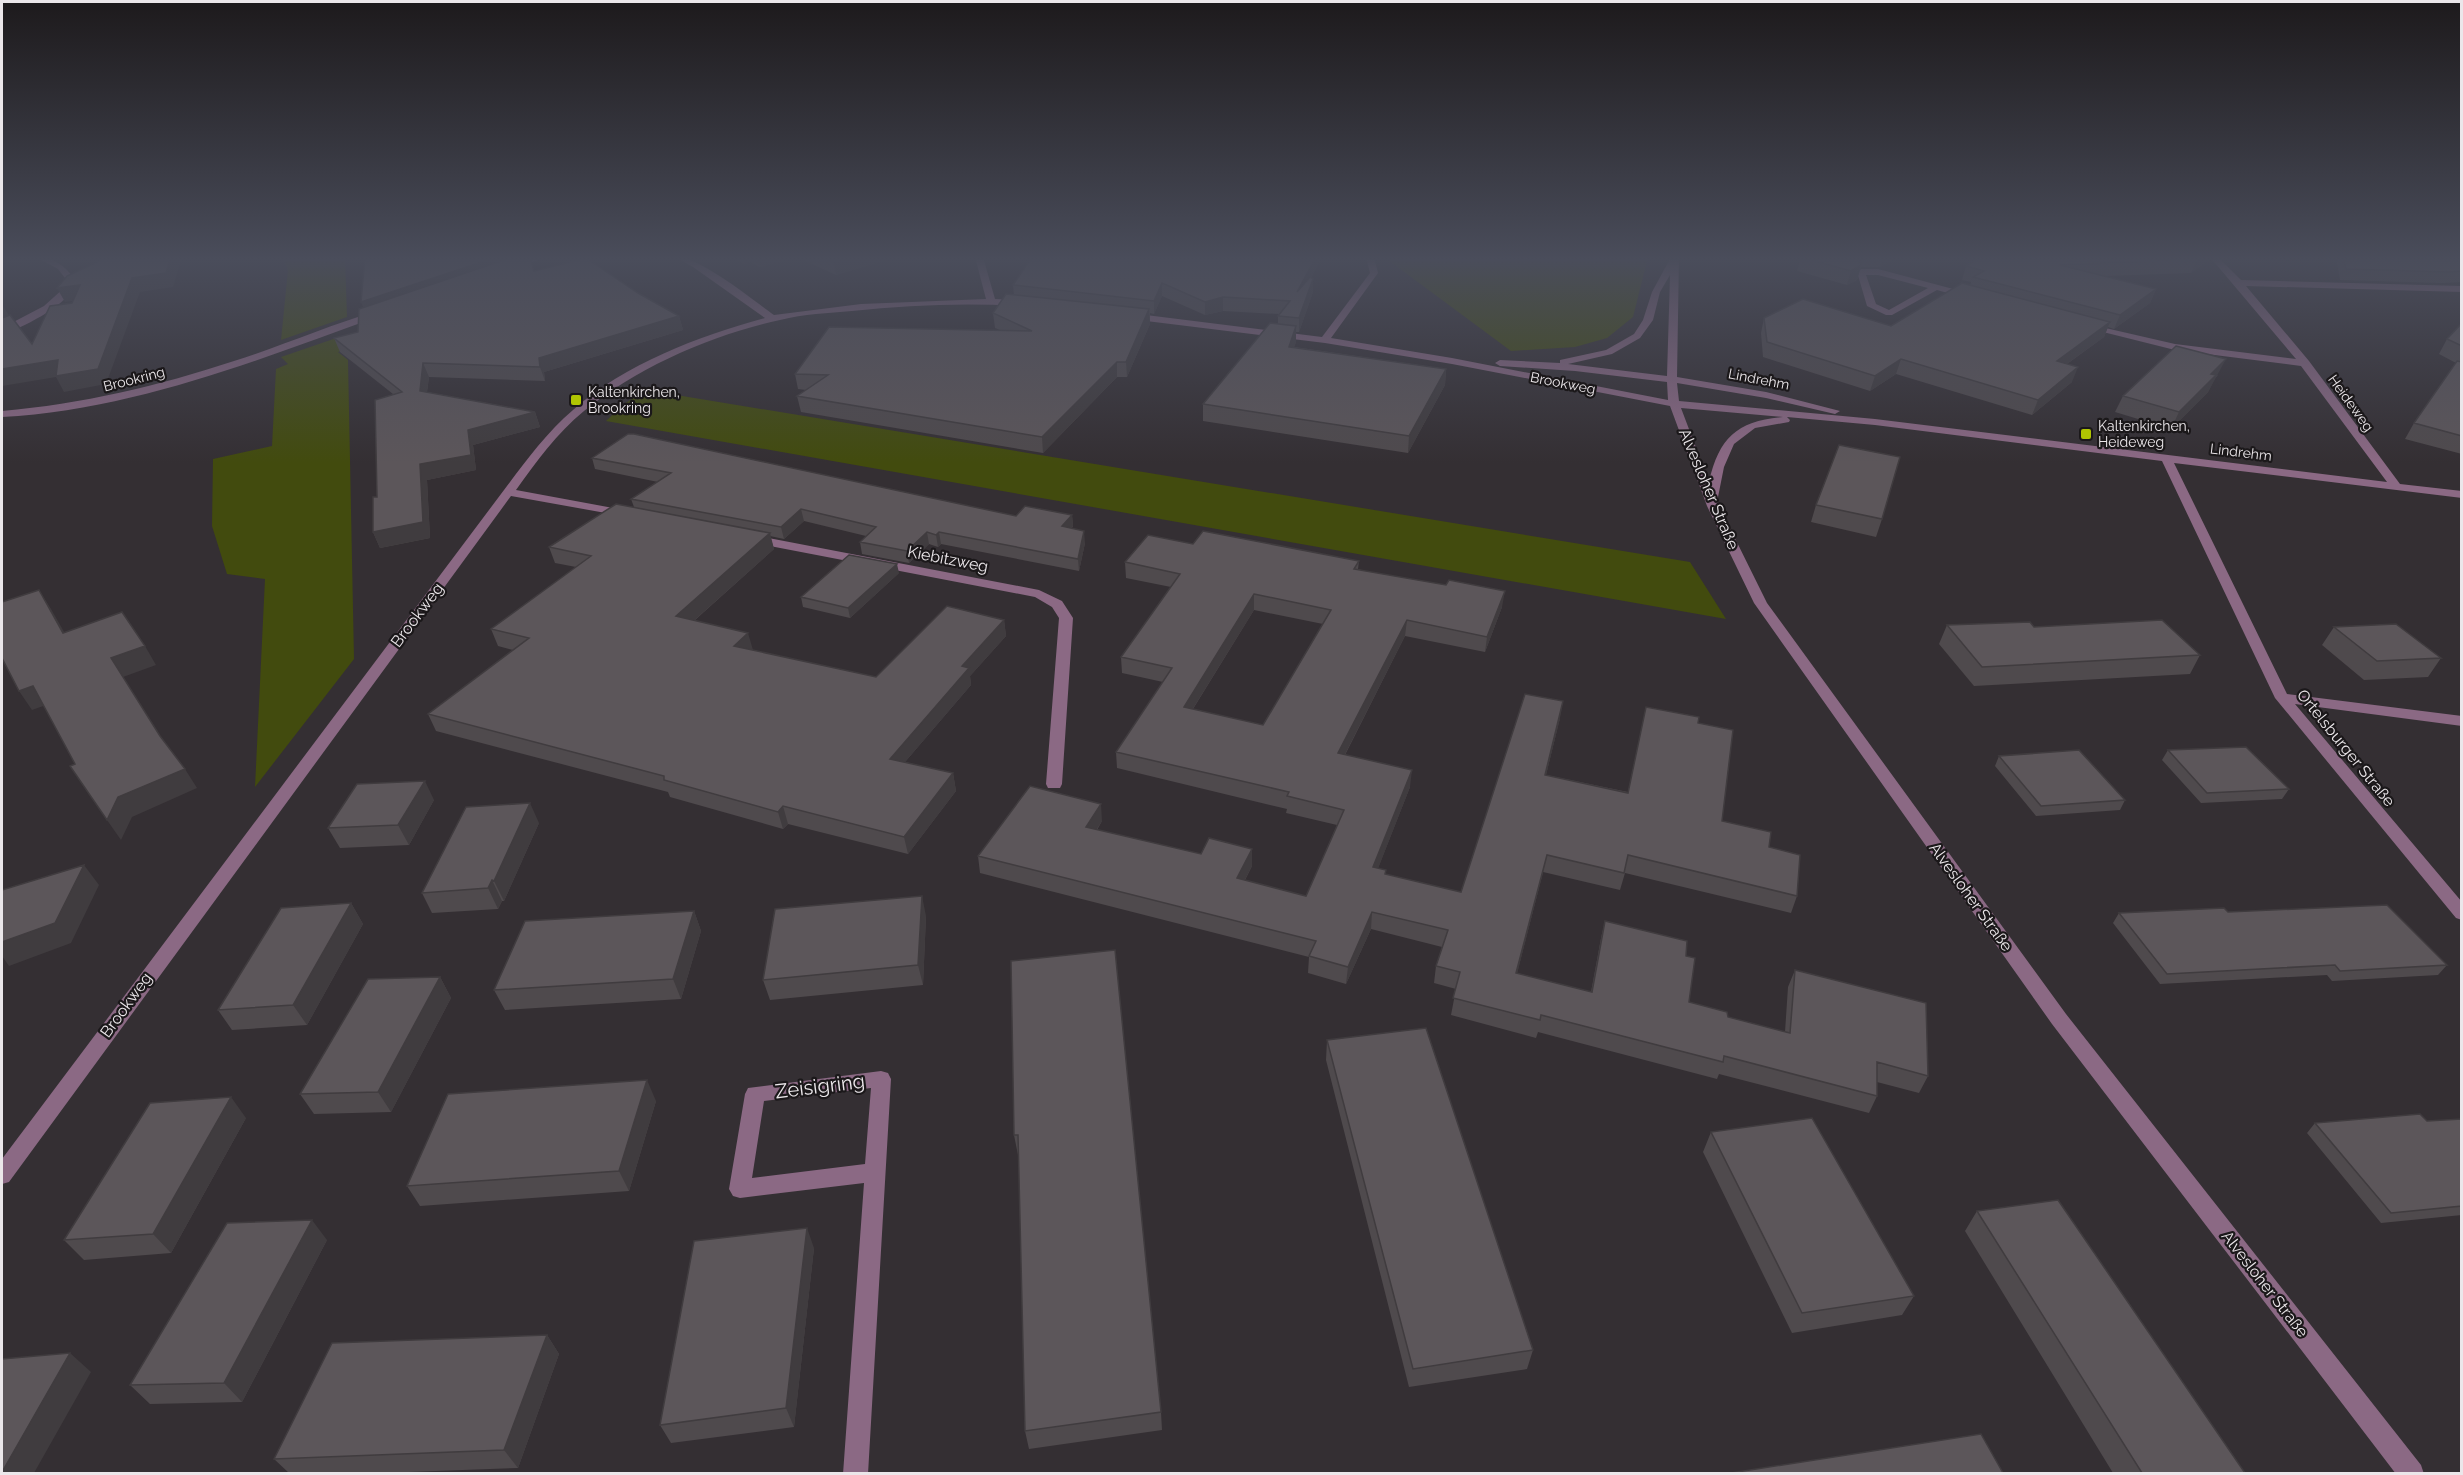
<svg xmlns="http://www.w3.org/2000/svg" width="2463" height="1475" viewBox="0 0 2463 1475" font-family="Raleway,sans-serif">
<rect width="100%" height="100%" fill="#342f33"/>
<path fill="#424b0e" d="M 283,257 L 345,257 L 347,317 L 281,340 L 288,270 Z
M 1384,257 L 1648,257 L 1633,317 L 1607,338 L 1575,347 L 1511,351 Z
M 348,334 L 345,350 L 338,352 L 348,360 L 354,659 L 255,787 L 265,579 L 227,574 L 212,526 L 213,459 L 272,446 L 276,369 L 288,364 L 281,357 Z
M 646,390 L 1690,562 L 1726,619 L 606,421 L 624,404 Z"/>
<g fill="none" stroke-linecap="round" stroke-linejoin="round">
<path fill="#8b6984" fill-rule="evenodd" d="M 36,257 C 52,256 64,265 74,278 C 73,281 74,285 73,288 C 67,305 19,330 2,334 L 2,328 L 44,306 L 64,288 L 65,278 L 58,269 Z
M 534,257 L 545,257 L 516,269 L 509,267 Z
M 675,257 C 698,255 753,300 774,315 L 861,304 L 986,299 L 975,257 L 983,257 L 995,299 L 1020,300 L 1025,303 L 1020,306 C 964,303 908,305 852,311 C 828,313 804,314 780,320 C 712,335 638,367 584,411 C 557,433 536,462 516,490 L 624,510 L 628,511 L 628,517 L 511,496 L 9,1182 L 2,1184 L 2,1159 L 504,490 C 525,462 546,433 573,410 C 625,364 699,336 765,318 L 693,267 Z
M 1366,257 L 1374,257 L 1378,273 L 1331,338 L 1452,358 L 1668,400 L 1667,382 L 1575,371 L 1500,366 L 1495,363 L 1500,360 L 1560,363 L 1560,360 L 1606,350 L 1634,334 L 1643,320 L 1652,292 L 1671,257 L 1679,257 L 1677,377 L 1766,392 L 1840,411 L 1835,414 L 1766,398 L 1677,383 L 1679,401 L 1875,419 L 2387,482 L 2301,366 L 2175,350 L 2083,327 L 2088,324 L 2175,344 L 2296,359 L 2210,257 L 2218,257 L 2241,280 L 2462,286 L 2462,292 L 2246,286 L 2309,361 L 2400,484 L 2462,491 L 2462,498 L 2174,463 L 2287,694 L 2462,716 L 2462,726 L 2295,704 L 2462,902 L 2462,920 L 2456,918 L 2275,698 L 2162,461 L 1875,425 L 1787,417 L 1790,420 L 1789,422 L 1755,428 L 1734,444 L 1724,467 L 1717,502 L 1767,603 L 2066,1014 L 2421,1465 L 2424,1474 L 2396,1474 L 2052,1024 L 1754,603 L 1707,506 L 1670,406 L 1452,364 L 1325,343 L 1130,319 L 1125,316 L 1130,313 L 1322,337 L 1370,273 ZM 1670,275 L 1667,376 L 1568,364 L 1612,354 L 1640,338 L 1653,320 L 1660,292 ZM 1681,408 L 1783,417 C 1738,421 1719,437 1709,482 Z
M 1878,269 L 1972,294 L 1974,296 L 1969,299 L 1937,290 L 1892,315 L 1886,315 L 1867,306 L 1857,272 L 1861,269 ZM 1866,275 L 1878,275 L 1928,288 L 1889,310 L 1876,304 Z
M 377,311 L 382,314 L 380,316 C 258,360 133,410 2,417 L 2,411 C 82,404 158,386 234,361 C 282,346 329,325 377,311 Z
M 753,535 L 1039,590 L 1062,601 L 1073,618 L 1062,784 L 1060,788 L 1048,788 L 1046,784 L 1059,618 L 1052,607 L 1035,597 L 749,542 L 747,539 Z
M 881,1071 L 888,1073 L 891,1079 L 868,1474 L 843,1474 L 864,1183 L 740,1198 L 733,1196 L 729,1189 L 745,1094 L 748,1088 ZM 871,1088 L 865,1164 L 752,1178 L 764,1101 Z"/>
</g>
<path fill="#4f4a4d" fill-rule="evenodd" d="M 719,257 L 796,257 L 760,267 L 750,262 L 745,264 L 733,258 L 725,260 Z
M 797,257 L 896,257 L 836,275 Z
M 1801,257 L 1898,257 L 1880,267 L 1861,267 L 1857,280 L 1847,285 L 1797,271 Z
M 1980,257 L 2209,260 L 2191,273 L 2104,276 L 2156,289 L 2150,303 L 2114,329 L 2108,327 L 2104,337 L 2067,364 L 2072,382 L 2032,415 L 1896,374 L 1870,391 L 1763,357 L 1761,333 L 1764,318 L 1891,326 L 1970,286 L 1971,282 L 1962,280 L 1966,266 Z
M 2336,257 L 2462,257 L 2462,282 L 2442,283 L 2340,280 Z
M 1320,260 L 1311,278 L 1313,292 L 1299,332 L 1296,332 L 1296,342 L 1294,347 L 1446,369 L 1445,385 L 1408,453 L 1203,421 L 1203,404 L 1278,324 L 1278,316 L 1279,314 L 1223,311 L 1205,315 L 1162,296 L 1154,314 L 1150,313 L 1150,324 L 1127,377 L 1117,377 L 1043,453 L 801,412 L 797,396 L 806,390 L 798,389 L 795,374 L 1000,330 L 995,328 L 993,313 L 1014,295 L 1013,285 Z
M 534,270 L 638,293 L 679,316 L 683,330 L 544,372 L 545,381 L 429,377 L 427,392 L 535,412 L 540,427 L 473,445 L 476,470 L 427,480 L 430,538 L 380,548 L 373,532 L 377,497 L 393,394 L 340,352 L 334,338 L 358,332 Z
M 2462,323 L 2462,454 L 2405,439 L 2414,423 L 2456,363 L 2439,354 L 2447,339 Z
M 2218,375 L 2215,378 L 2208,392 L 2171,429 L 2115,412 L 2123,396 Z
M 592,458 L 1016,516 L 1072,515 L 1073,526 L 1072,528 L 1085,543 L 1079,571 L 941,544 L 938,547 L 929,544 L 909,563 L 862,554 L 860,542 L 866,536 L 804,521 L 784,539 L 770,536 L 774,549 L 695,620 L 753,650 L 876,677 L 1004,620 L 1006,636 L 970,676 L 971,685 L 905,762 L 953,773 L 956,791 L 908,854 L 788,824 L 783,829 L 670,797 L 668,792 L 436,731 L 428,714 L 513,650 L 498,646 L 491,629 L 576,567 L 555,563 L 549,547 L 634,507 L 631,499 L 658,482 L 595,469 Z
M 1816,505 L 1882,519 L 1876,537 L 1811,522 Z
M 1193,544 L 1359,561 L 1358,569 L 1502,607 L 1485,652 L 1405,636 L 1345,755 L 1410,787 L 1378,868 L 1386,874 L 1461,892 L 1560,718 L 1546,775 L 1628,792 L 1646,707 L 1698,723 L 1722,821 L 1769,847 L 1797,896 L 1791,913 L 1625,873 L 1620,890 L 1543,872 L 1517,973 L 1591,992 L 1601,938 L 1605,921 L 1686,956 L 1689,1002 L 1728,1017 L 1785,1032 L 1788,987 L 1795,970 L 1928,1076 L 1919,1093 L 1877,1082 L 1877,1096 L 1869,1113 L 1719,1074 L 1717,1079 L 1538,1032 L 1536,1038 L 1451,1015 L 1456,989 L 1434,983 L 1436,966 L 1442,947 L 1371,929 L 1346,984 L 1308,973 L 1309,957 L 980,873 L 978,856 L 1102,821 L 1097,830 L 1252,866 L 1245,880 L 1306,896 L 1337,825 L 1286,813 L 1287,809 L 1117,768 L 1116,752 L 1163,682 L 1122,673 L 1121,657 L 1171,587 L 1126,578 L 1125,562 ZM 1254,610 L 1323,624 L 1263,725 L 1193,709 Z
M 899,573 L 850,618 L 803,607 L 801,597 Z
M 1947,625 L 2034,627 L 2200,655 L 2190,674 L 1974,686 L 1939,644 Z
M 2334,627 L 2441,658 L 2428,677 L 2364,680 L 2322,645 Z
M 2168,750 L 2289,789 L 2282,799 L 2201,803 L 2162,760 Z
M 1999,756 L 2125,800 L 2120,810 L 2036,816 L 1995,766 Z
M 434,800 L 409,845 L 340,848 L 328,828 Z
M 539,823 L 504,901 L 502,901 L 498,909 L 432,913 L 422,893 Z
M 351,903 L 363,924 L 307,1025 L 232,1030 L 218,1010 Z
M 694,911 L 701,931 L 681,999 L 505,1010 L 494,990 Z
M 2228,912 L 2447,965 L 2438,975 L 2332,981 L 2327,975 L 2160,984 L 2113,923 L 2119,913 Z
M 926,916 L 923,985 L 770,1000 L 763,980 Z
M 1011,961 L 1161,1412 L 1162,1430 L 1029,1449 L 1025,1431 L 1019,1155 L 1018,1155 L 1014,1135 Z
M 440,977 L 451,998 L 391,1112 L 314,1114 L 300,1094 Z
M 1327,1040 L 1533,1350 L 1527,1369 L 1409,1387 L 1326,1060 Z
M 656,1101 L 629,1191 L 420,1206 L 407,1186 Z
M 246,1118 L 171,1253 L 84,1260 L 64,1240 Z
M 2462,1119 L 2462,1215 L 2381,1223 L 2307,1133 L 2315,1123 L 2427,1121 Z
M 1711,1132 L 1914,1296 L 1902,1315 L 1792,1333 L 1703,1152 Z
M 1977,1211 L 2245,1473 L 2113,1473 L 1965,1231 Z
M 327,1240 L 242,1402 L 150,1404 L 130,1385 Z
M 814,1248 L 794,1427 L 671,1443 L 660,1425 Z
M 547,1335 L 559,1354 L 518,1468 L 382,1473 L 289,1473 L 274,1459 Z"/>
<path fill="#403c3f" d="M 171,257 L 182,257 L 173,287 L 140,292 L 106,384 L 64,392 L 56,377 L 2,386 L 2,369 L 132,278 Z
M 497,257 L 528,257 L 365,312 L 361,302 Z
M 725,257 L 733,257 L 733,258 L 725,260 Z
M 743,257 L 749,257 L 750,262 L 745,264 Z
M 757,257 L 796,257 L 760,267 Z
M 851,257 L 896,257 L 836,275 L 834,262 Z
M 1316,257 L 1320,257 L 1320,260 L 1297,305 L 1297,292 Z
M 1859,257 L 1863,257 L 1857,280 L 1847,285 L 1851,271 Z
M 1883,257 L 1898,257 L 1880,267 Z
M 2201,257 L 2211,257 L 2209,260 L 2191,273 L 2197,259 Z
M 1313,279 L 1313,292 L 1299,332 L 1299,318 Z
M 1162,283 L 1162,296 L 1154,314 L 1154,301 Z
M 80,285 L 88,299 L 65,302 L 57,288 Z
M 2156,289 L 2150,303 L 2114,329 L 2120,315 Z
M 1223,297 L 1223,311 L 1205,315 L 1205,302 Z
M 3,306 L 12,320 L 2,326 L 2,307 Z
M 1149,309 L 1150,324 L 1127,377 L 1126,362 Z
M 679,316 L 683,330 L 544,372 L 545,381 L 540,367 L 539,358 Z
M 2110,322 L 2104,337 L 2050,376 L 2057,361 Z
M 1296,326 L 1296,342 L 1289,362 L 1289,347 Z
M 1901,359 L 1896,374 L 1870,391 L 1875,376 Z
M 2226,359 L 2208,392 L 2171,429 L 2179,412 L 2211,374 Z
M 1117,362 L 1117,377 L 1043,453 L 1042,437 Z
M 423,363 L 429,377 L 425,405 L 420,391 Z
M 2078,367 L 2072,382 L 2032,415 L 2038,400 Z
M 1446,369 L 1445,385 L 1408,453 L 1409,436 Z
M 535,412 L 540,427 L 473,445 L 476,470 L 427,480 L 430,538 L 380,548 L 373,532 L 420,464 L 468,430 Z
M 801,509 L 804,521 L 784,539 L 781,527 Z
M 1072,515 L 1073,526 L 1063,538 L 1062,526 Z
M 1084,531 L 1085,543 L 1079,571 L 1078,559 Z
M 927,532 L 929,544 L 909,563 L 907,551 Z
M 939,532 L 941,544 L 938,547 L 936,535 Z
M 770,533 L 774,549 L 681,632 L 676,616 Z
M 897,564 L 899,573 L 850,618 L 848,608 Z
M 39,590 L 51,609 L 75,651 L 63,633 Z
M 1505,591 L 1502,607 L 1485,652 L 1487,637 Z
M 1254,594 L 1254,610 L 1184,723 L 1184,707 Z
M 1004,620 L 1006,636 L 970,676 L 971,685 L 893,776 L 890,759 L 962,666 Z
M 1407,620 L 1405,636 L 1337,770 L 1338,753 Z
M 748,633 L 753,650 L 734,646 Z
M 145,646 L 156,665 L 123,677 L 111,658 Z
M 33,686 L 46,705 L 32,710 L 19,691 Z
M 1563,701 L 1560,718 L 1542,791 L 1545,775 Z
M 185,769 L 197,788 L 132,817 L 121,840 L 107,820 L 118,797 Z
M 1412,770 L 1410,787 L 1372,884 L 1373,867 Z
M 953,773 L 956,791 L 908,854 L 904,837 Z
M 425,781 L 434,800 L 409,845 L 398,825 Z
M 530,803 L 539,823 L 504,901 L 494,881 Z
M 1101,804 L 1102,821 L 1087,844 L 1086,827 Z
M 783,806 L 788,824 L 783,829 L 778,812 Z
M 1252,849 L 1252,866 L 1237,895 L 1237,878 Z
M 1547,855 L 1543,872 L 1513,990 L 1516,973 Z
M 84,865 L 99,885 L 71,943 L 9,966 L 2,956 L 2,942 Z
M 492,880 L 502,901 L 498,909 L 488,888 Z
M 922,896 L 926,916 L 923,985 L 918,965 Z
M 351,903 L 363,924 L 307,1025 L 293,1005 Z
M 694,911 L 701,931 L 681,999 L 673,979 Z
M 1372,912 L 1371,929 L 1346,984 L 1348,967 Z
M 440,977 L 451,998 L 391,1112 L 378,1092 Z
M 647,1080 L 656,1101 L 629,1191 L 619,1171 Z
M 231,1097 L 246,1118 L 171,1253 L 153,1234 Z
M 312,1220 L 327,1240 L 242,1402 L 224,1383 Z
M 807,1228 L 814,1248 L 794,1427 L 786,1408 Z
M 547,1335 L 559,1354 L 518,1468 L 504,1450 Z
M 70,1353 L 91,1372 L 34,1473 L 2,1473 L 2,1472 Z"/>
<path fill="#5c565a" stroke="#403c3f" stroke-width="1.5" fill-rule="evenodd" d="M 108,257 L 171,257 L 166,273 L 132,278 L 98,369 L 56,376 L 58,360 L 2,369 L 2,318 L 10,315 L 32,344 L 50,306 L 72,303 L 80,285 L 57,288 L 67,276 Z
M 365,257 L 497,257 L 361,302 Z
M 513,257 L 530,257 L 534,271 L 586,258 L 638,293 L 679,316 L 539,358 L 540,367 L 423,363 L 420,391 L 535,412 L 468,430 L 471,455 L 420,464 L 423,522 L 373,532 L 373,497 L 377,497 L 375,400 L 402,392 L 334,338 L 358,332 L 359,309 Z
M 823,257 L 851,257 L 834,262 Z
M 1032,257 L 1316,257 L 1297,292 L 1310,277 L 1313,279 L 1299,318 L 1278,316 L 1290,301 L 1223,297 L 1205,302 L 1162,283 L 1154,301 L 1013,285 Z
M 1801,257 L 1859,257 L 1861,265 L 1851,271 Z
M 1980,257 L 2201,257 L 2197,259 L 2060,265 L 2156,289 L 2120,315 L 1973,277 L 1984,271 L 1966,266 Z
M 2343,257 L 2462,257 L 2462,271 L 2448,272 L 2346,269 Z
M 1962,283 L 2110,322 L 2057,361 L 2078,367 L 2038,400 L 1901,359 L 1875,376 L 1767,342 L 1764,318 L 1803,299 L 1891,326 Z
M 1006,294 L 1149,309 L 1126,362 L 1117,362 L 1042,437 L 797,396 L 828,375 L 795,374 L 829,327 L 1032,331 L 993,313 Z
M 1270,323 L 1296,326 L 1289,347 L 1446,369 L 1409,436 L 1203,404 Z
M 2462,323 L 2462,346 L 2447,339 Z
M 2176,346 L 2226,359 L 2211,374 L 2216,375 L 2179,412 L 2123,396 Z
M 2457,361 L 2462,362 L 2462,436 L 2414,423 Z
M 628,434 L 634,434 L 1016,516 L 1025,506 L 1072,515 L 1062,526 L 1084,531 L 1078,559 L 939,532 L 936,535 L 927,532 L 907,551 L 860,542 L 876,527 L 801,509 L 781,527 L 631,499 L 671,473 L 592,458 Z
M 1839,445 L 1900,457 L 1882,519 L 1816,505 Z
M 616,504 L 770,533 L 676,616 L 748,633 L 734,646 L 876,677 L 947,606 L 1004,620 L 962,666 L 969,668 L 890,759 L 953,773 L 904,837 L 783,806 L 778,812 L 664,780 L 664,776 L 428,714 L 529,638 L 491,629 L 591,556 L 549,547 Z
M 1203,531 L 1359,561 L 1354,569 L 1446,585 L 1449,580 L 1505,591 L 1487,637 L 1407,620 L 1338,753 L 1412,770 L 1373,867 L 1386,870 L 1385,874 L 1461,892 L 1525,694 L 1563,701 L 1545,775 L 1628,793 L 1646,707 L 1699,717 L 1698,723 L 1733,730 L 1722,821 L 1771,832 L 1769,847 L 1800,855 L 1797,896 L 1628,855 L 1624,873 L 1547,855 L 1516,973 L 1592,992 L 1605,921 L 1687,941 L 1686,956 L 1695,958 L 1689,1002 L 1727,1012 L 1728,1017 L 1790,1033 L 1795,970 L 1926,1003 L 1928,1076 L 1877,1062 L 1877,1096 L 1724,1056 L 1723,1062 L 1541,1015 L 1540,1020 L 1453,998 L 1460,972 L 1436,966 L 1448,930 L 1372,912 L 1348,967 L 1309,956 L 1316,941 L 978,856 L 1030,786 L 1101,804 L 1086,827 L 1201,854 L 1209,838 L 1252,849 L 1237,878 L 1306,896 L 1344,810 L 1287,796 L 1289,792 L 1116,752 L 1172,668 L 1121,657 L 1180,574 L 1125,562 L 1148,535 L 1193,544 ZM 1254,594 L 1331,610 L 1263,725 L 1184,707 Z
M 849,555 L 897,564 L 848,608 L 801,597 Z
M 39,590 L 63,633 L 122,612 L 145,646 L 111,658 L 160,736 L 185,769 L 118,797 L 107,820 L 70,766 L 75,764 L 33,686 L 19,691 L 2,658 L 2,602 Z
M 2162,620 L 2200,655 L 1982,667 L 1947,625 L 2030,622 L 2034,627 Z
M 2396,624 L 2441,658 L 2377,661 L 2334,627 Z
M 2246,747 L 2289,789 L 2207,793 L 2168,750 Z
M 2079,750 L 2125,800 L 2041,806 L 1999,756 Z
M 425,781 L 398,825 L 328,828 L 357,784 Z
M 530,803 L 494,881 L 492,880 L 488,888 L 422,893 L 466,807 Z
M 84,865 L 55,923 L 2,942 L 2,890 Z
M 922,896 L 918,965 L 763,980 L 775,909 Z
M 351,903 L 293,1005 L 218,1010 L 281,908 Z
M 2387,905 L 2447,965 L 2340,971 L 2335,965 L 2167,974 L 2119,913 L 2224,908 L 2228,912 Z
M 694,911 L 673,979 L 494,990 L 525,921 Z
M 1115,950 L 1161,1412 L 1025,1431 L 1018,1135 L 1014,1135 L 1011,961 Z
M 440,977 L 378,1092 L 300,1094 L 368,979 Z
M 1426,1028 L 1533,1350 L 1413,1369 L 1327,1040 Z
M 647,1080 L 619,1171 L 407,1186 L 448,1094 Z
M 231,1097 L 153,1234 L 64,1240 L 150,1103 Z
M 2420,1114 L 2427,1121 L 2462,1119 L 2462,1206 L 2391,1213 L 2315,1123 Z
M 1812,1118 L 1914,1296 L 1802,1313 L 1711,1132 Z
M 2058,1200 L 2245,1473 L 2142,1473 L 1977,1211 Z
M 312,1220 L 224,1383 L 130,1385 L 227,1223 Z
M 807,1228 L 786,1408 L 660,1425 L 694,1241 Z
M 547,1335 L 504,1450 L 274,1459 L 332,1343 Z
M 70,1353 L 2,1472 L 2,1359 Z
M 1981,1434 L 2003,1473 L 1731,1473 Z"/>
<linearGradient id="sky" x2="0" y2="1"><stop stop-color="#1d1a1c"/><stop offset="0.56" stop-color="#4a4d5b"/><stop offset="1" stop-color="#4a4d5b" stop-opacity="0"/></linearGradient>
<rect width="2463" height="463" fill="url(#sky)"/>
<g fill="#b0c502" stroke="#1b181a" stroke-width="2">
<rect x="570" y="394" width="12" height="12" rx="3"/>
<rect x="2080" y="428" width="12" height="12" rx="3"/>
</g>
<g text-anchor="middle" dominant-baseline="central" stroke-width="4.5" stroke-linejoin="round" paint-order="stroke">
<g font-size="14" fill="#ebe7ea" stroke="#1b181a">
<text transform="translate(134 379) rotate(-14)">Brookring</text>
<text transform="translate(1759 379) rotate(11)">Lindrehm</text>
<text transform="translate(1563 383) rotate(11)">Brookweg</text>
<text transform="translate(2351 403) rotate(54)">Heideweg</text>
<text transform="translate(2241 452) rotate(7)">Lindrehm</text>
</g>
<g font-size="14" fill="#ebe7ea" stroke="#1b181a" text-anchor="start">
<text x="588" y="392">Kaltenkirchen,<tspan x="588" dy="16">Brookring</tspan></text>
<text x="2098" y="426">Kaltenkirchen,<tspan x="2098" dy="16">Heideweg</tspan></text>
</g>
<g font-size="16" fill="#ebe7ea" stroke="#1b181a">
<text transform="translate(1709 489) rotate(67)">Alvesloher Straße</text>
<text transform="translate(948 559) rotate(11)">Kiebitzweg</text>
<text transform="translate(417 615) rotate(-53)">Brookweg</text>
<text transform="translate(2346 748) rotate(51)">Ortelsburger Straße</text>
<text transform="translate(1971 897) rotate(54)">Alvesloher Straße</text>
<text transform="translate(126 1005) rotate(-54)">Brookweg</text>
<text transform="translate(2265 1284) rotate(52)">Alvesloher Straße</text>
</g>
<g font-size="20" fill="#ebe7ea" stroke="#1b181a">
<text transform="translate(820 1086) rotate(-7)">Zeisigring</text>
</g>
</g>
<rect width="2463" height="1475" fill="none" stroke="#ebe7ea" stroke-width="6"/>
</svg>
